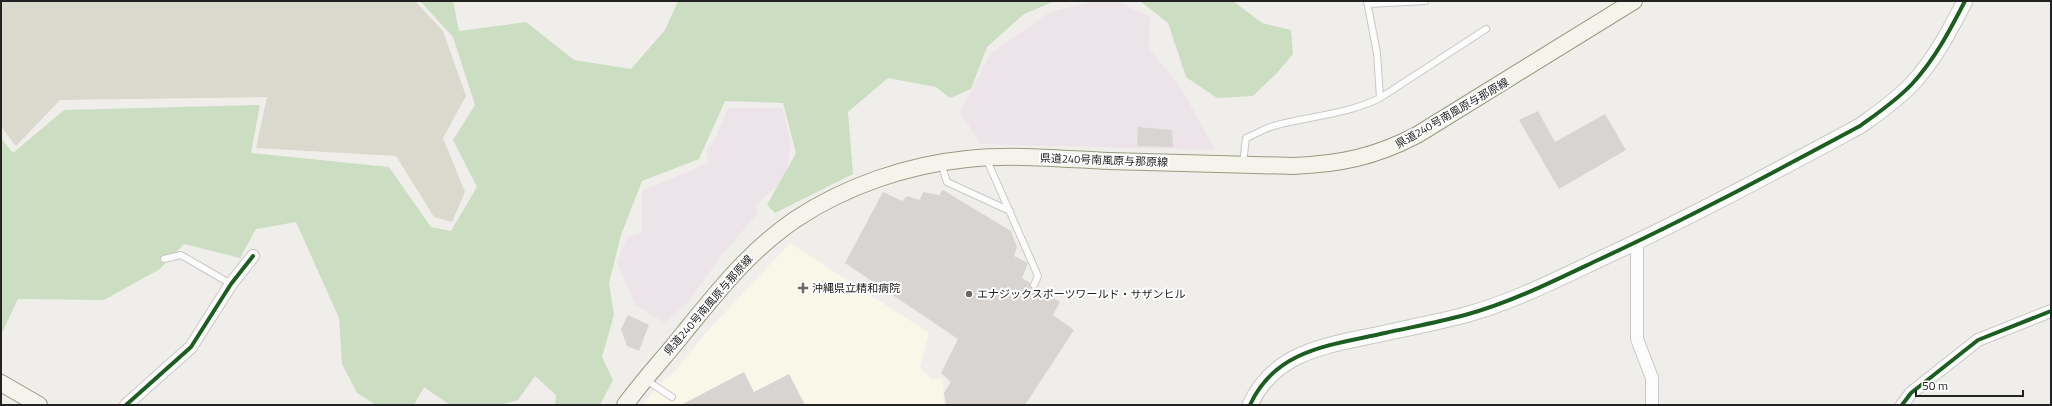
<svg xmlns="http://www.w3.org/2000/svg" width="2052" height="406" viewBox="0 0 2052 406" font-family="'Titillium Web','Noto Sans JP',sans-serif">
<rect width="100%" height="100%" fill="#f0eeeb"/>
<path fill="#ede4e9" d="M 1094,1 L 1117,1 L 1150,17 L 1149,48 L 1183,91 L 1215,150 L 981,144 L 960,113 L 990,54 L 1050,12 Z
M 728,108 L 782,108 L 791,141 L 785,179 L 755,205 L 758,213 L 722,255 L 688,302 L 665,323 L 635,305 L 617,262 L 627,237 L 642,233 L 642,191 L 708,163 L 707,149 L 714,142 Z"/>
<path fill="#f8f7e8" d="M 790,243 L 929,333 L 920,367 L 932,380 L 943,378 L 944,405 L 642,405 L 661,383 L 675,371 L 705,334 Z"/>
<path fill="#d9d9cd" d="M 1,1 L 415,1 L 443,31 L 466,96 L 443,138 L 465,192 L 452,222 L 434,217 L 396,156 L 256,148 L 267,97 L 60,100 L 16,146 L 1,127 Z"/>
<path fill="#cbdec1" d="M 420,1 L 453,1 L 459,31 L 526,22 L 574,60 L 631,69 L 665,30 L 678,1 L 1055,1 L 1024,14 L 987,47 L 971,89 L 950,98 L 936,87 L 888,78 L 848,112 L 853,174 L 775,213 L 767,205 L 796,153 L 783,103 L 725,101 L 699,159 L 642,181 L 621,235 L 609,283 L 614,315 L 602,357 L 613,380 L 600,405 L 555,405 L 556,395 L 535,376 L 518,400 L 500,405 L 450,405 L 424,387 L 414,405 L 376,405 L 357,393 L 342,364 L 339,318 L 296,222 L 256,229 L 240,258 L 184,244 L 160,269 L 104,300 L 18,299 L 1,335 L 1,138 L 13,153 L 64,110 L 260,105 L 251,153 L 389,167 L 431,227 L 451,231 L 477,187 L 453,140 L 475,105 L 453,37 Z
M 1140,1 L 1233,1 L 1262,23 L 1291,30 L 1293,54 L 1277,73 L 1253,96 L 1217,98 L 1186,77 L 1168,23 Z"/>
<path fill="#d7d4d2" d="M 1538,111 L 1555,142 L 1605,114 L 1626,150 L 1559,189 L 1519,120 Z
M 1138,127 L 1172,130 L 1173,147 L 1137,146 Z
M 943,190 L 1011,231 L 1017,247 L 1014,256 L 1028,263 L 1022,278 L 1030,283 L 1032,289 L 1038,288 L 1060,302 L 1053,315 L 1074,330 L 1025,405 L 946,405 L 944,393 L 951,382 L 941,373 L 958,339 L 845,263 L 883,192 L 902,201 L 907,196 L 920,200 L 923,192 L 939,195 Z
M 628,315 L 649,325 L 639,351 L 627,346 L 621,329 Z
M 744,372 L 754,392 L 789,374 L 805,405 L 681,405 Z"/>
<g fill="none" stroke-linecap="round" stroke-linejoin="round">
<defs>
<path id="service" d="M 1368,4 L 1425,1
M 1380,98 L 1486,29
M 986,158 L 1038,276 L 1034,285
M 941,163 L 947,182 L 1010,211
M 1243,163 L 1246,138 C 1256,134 1267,127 1277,125 C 1311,116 1348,114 1380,98 L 1377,53 L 1367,1
M 164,259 L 181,255 L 231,284
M 646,380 L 672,397"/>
<path id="minor" d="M 1634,244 L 1637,250 L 1637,339 L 1652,378 L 1652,405
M 126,405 L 191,347 L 231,284 L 253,256
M 1902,405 L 1911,393 L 1978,340 L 2051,311"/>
<path id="tertiary" d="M 1250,405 C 1275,349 1332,345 1385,333 C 1412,327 1439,322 1465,315 C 1510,303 1556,280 1598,260 C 1687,219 1774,172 1860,126 C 1878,113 1897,100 1912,84 C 1935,59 1950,30 1965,1"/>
<path id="secondary" d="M 1,383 L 39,405
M 625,405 C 643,380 664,358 683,334 C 717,292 750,250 796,219 C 846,186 907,165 967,159 C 1014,154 1062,159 1109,161 C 1171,163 1232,164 1293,166 C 1340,164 1375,157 1417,135 L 1634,1"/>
</defs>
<use href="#service" stroke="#c9c8c7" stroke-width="8"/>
<use href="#minor" stroke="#c9c8c7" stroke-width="14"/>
<use href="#tertiary" stroke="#c9c8c7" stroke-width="17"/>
<use href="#secondary" stroke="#999a82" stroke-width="18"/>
<use href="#service" stroke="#fdfcfc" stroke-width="6"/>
<use href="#minor" stroke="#fdfcfc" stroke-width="12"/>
<use href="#tertiary" stroke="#fdfcfc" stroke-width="15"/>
<use href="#secondary" stroke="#f4f4ed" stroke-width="16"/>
<defs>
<path id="cycleway" d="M 126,405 L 191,347 L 231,284 L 253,256
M 1250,405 C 1275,349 1332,345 1385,333 C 1412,327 1439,322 1465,315 C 1510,303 1556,280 1598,260 C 1687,219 1774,172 1860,126 C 1878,113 1897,100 1912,84 C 1935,59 1950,30 1965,1
M 1902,405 L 1911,393 L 1978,340 L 2051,311"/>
</defs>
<use href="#cycleway" stroke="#fff" stroke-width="6"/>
<use href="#cycleway" stroke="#1b5e20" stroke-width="4"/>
</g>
<g fill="#6a6968" stroke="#fff" stroke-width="1.5">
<path d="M801 282h4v4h4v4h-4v4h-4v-4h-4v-4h4z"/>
<circle cx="969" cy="294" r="4"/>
</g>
<g text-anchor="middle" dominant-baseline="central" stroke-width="4" stroke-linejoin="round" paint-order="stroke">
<g font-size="11" fill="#222" stroke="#fff">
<text transform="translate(1452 113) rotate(-30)">県道240号南風原与那原線</text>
<text transform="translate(1104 160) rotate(2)">県道240号南風原与那原線</text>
<text transform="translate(708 305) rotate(-49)">県道240号南風原与那原線</text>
</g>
<g font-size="11" fill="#222" stroke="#fff" text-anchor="start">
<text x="812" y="288">沖縄県立精和病院</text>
<text x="977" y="294">エナジックスポーツワールド・サザンヒル</text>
</g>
</g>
<rect width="2052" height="406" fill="none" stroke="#222222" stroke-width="4"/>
<path d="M1916 390v6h107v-6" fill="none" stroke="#222222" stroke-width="2"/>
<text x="1922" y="390" font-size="12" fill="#222222" stroke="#ffffff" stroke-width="3" paint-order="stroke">50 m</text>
</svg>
